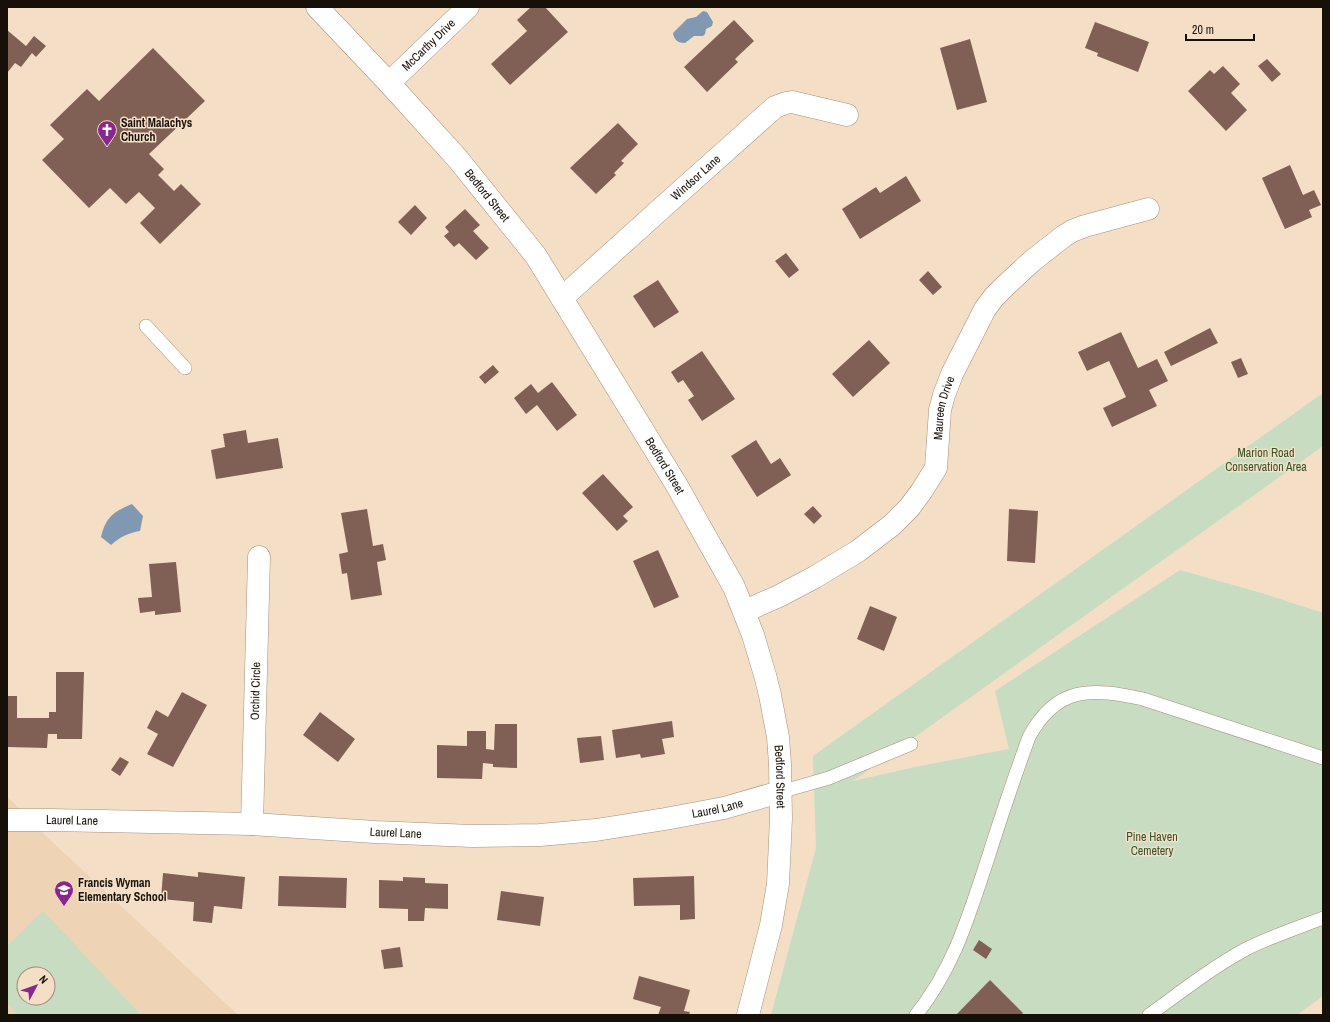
<svg xmlns="http://www.w3.org/2000/svg" width="1330" height="1022" viewBox="0 0 1330 1022" font-family="'Archivo Narrow',sans-serif">
<rect width="100%" height="100%" fill="#f4dfc6"/>
<path fill="#eed3b5" fill-rule="evenodd" d="M 7,796 L 49,839 L 238,1015 L 7,1015 ZM 24,974 L 48,974 L 48,998 L 24,998 Z"/>
<path fill="#c7dcc0" fill-rule="evenodd" d="M 1323,393 L 1323,446 L 853,781 L 920,766 L 1009,749 L 995,691 L 1180,570 L 1265,594 L 1323,613 L 1323,996 L 1297,1015 L 771,1015 L 816,848 L 813,756 Z
M 43,911 L 141,1015 L 18,1015 L 7,1003 L 7,946 ZM 24,974 L 48,974 L 48,998 L 24,998 Z"/>
<path fill="#8098b1" d="M 703,11 L 707,12 L 713,22 L 712,26 L 706,29 L 705,34 L 703,36 L 694,36 L 685,43 C 678,43 674,40 673,33 L 687,19 L 696,17 Z
M 132,504 L 143,516 L 140,531 C 128,533 120,537 111,545 L 101,537 C 106,517 113,512 132,504 Z"/>
<path fill="#805f55" d="M 531,7 L 545,7 L 568,32 L 510,85 L 491,64 L 527,31 L 517,20 Z
M 734,20 L 754,41 L 735,59 L 738,62 L 707,92 L 684,67 Z
M 1095,22 L 1149,42 L 1138,72 L 1097,56 L 1098,53 L 1085,48 Z
M 7,30 L 26,46 L 34,36 L 46,46 L 36,57 L 32,53 L 21,67 L 15,63 L 7,73 Z
M 970,39 L 987,102 L 957,110 L 940,48 Z
M 153,48 L 205,101 L 149,154 L 164,169 L 158,175 L 174,191 L 181,184 L 201,204 L 160,244 L 140,223 L 155,208 L 139,192 L 126,204 L 110,188 L 89,208 L 42,160 L 64,139 L 50,125 L 87,89 L 99,101 Z
M 1267,59 L 1281,74 L 1272,82 L 1258,66 Z
M 1223,66 L 1240,84 L 1231,93 L 1247,110 L 1226,131 L 1188,91 L 1210,70 L 1214,74 Z
M 618,123 L 638,144 L 621,161 L 624,163 L 614,173 L 616,175 L 596,194 L 570,168 Z
M 1290,165 L 1303,195 L 1314,190 L 1321,205 L 1309,210 L 1312,217 L 1285,229 L 1262,178 Z
M 906,176 L 921,201 L 860,239 L 842,209 L 876,187 L 880,193 Z
M 415,205 L 427,218 L 411,235 L 398,222 Z
M 465,209 L 480,225 L 473,231 L 489,248 L 476,260 L 459,243 L 454,247 L 444,236 L 449,232 L 445,227 Z
M 786,253 L 799,270 L 789,278 L 775,261 Z
M 928,271 L 942,287 L 933,295 L 919,280 Z
M 658,280 L 679,312 L 654,328 L 633,296 Z
M 1210,328 L 1218,343 L 1171,366 L 1164,352 Z
M 1121,332 L 1138,368 L 1157,359 L 1168,381 L 1149,390 L 1157,406 L 1112,427 L 1103,408 L 1126,397 L 1109,361 L 1087,371 L 1078,352 Z
M 869,340 L 890,363 L 853,397 L 832,374 Z
M 702,351 L 735,399 L 702,421 L 688,400 L 694,396 L 683,380 L 678,383 L 671,372 Z
M 1241,358 L 1248,374 L 1238,378 L 1231,362 Z
M 493,365 L 499,372 L 485,384 L 479,377 Z
M 552,382 L 577,415 L 557,431 L 537,405 L 526,414 L 514,398 L 531,384 L 538,393 Z
M 246,430 L 248,443 L 278,438 L 283,468 L 216,479 L 211,450 L 225,447 L 223,434 Z
M 756,440 L 771,464 L 780,458 L 791,475 L 757,497 L 731,456 Z
M 603,474 L 633,507 L 623,516 L 628,521 L 617,531 L 582,493 Z
M 813,506 L 822,516 L 814,524 L 804,514 Z
M 367,509 L 373,546 L 383,544 L 386,560 L 377,562 L 382,595 L 351,600 L 347,573 L 342,574 L 339,554 L 348,552 L 341,513 Z
M 1009,509 L 1038,511 L 1035,563 L 1007,561 Z
M 658,550 L 679,597 L 654,608 L 633,561 Z
M 176,562 L 181,612 L 155,615 L 155,611 L 140,613 L 138,598 L 152,597 L 149,564 Z
M 870,606 L 897,617 L 884,651 L 857,639 Z
M 56,672 L 84,672 L 82,739 L 57,739 L 57,734 L 48,734 L 47,748 L 7,747 L 7,696 L 17,696 L 17,718 L 49,718 L 49,712 L 56,712 Z
M 182,692 L 207,705 L 173,767 L 147,754 L 158,734 L 147,728 L 156,710 L 168,717 Z
M 320,712 L 355,739 L 338,762 L 303,735 Z
M 672,721 L 674,737 L 662,739 L 665,754 L 641,758 L 640,754 L 616,758 L 612,730 Z
M 495,724 L 517,724 L 517,768 L 493,767 L 493,764 L 483,763 L 482,779 L 437,778 L 437,745 L 467,746 L 467,731 L 486,731 L 486,749 L 494,750 Z
M 601,736 L 604,760 L 580,763 L 577,738 Z
M 120,757 L 129,762 L 120,776 L 111,770 Z
M 198,872 L 245,877 L 242,909 L 214,906 L 212,923 L 193,921 L 194,902 L 161,899 L 163,873 L 198,877 Z
M 279,876 L 347,878 L 346,908 L 278,906 Z
M 694,876 L 695,919 L 680,920 L 680,905 L 634,906 L 633,878 Z
M 403,877 L 425,878 L 425,883 L 448,884 L 448,909 L 425,908 L 424,921 L 408,921 L 408,909 L 379,908 L 379,880 L 403,881 Z
M 501,891 L 544,897 L 540,926 L 497,920 Z
M 979,940 L 992,949 L 986,959 L 973,950 Z
M 400,947 L 403,967 L 384,969 L 381,950 Z
M 639,976 L 690,990 L 684,1011 L 690,1012 L 689,1015 L 658,1015 L 661,1007 L 633,999 Z
M 990,980 L 1023,1013 L 1021,1015 L 956,1015 Z"/>
<g fill="none" stroke-linecap="round" stroke-linejoin="round">
<defs>
<path id="service" d="M 146,326 L 185,368
M 780,792 L 829,778 L 911,744
M 916,1015 C 954,967 968,918 987,861 C 1000,820 1014,778 1029,737 C 1057,685 1092,688 1143,699 L 1323,758
M 1149,1015 C 1181,992 1211,968 1246,949 C 1270,937 1297,928 1323,918"/>
<g id="minor">
<path id="s1" d="M 389,83 L 468,7"/>
<path id="s2" d="M 562,298 L 664,206 L 775,107 L 786,103 L 792,102 L 847,115"/>
<path id="s3" d="M 745,611 L 779,596 L 815,577 L 858,551 L 892,525 L 909,508 L 921,492 L 936,468 L 940,410 L 944,395 L 952,374 L 985,309 L 994,297 L 1004,287 L 1032,261 L 1064,236 L 1072,231 L 1085,226 L 1148,209"/>
<path id="s4" d="M 7,820 L 50,820 L 252,824 L 375,832 L 472,836 L 540,835 L 596,830 L 665,819 L 724,808 L 780,792"/>
<path id="s5" d="M 252,824 L 259,557"/>
</g>
<g id="secondary">
<path id="s6" d="M 317,7 L 389,83 L 457,158 L 536,256 L 676,484 L 734,587 L 753,635 L 765,675 L 770,695 L 778,737 L 780,764 L 781,818 L 778,884 L 771,925 L 748,1015"/>
</g>
</defs>
<use href="#service" stroke="#a49079" stroke-width="14"/>
<use href="#minor" stroke="#a49079" stroke-width="23"/>
<use href="#secondary" stroke="#a49079" stroke-width="23"/>
<use href="#service" stroke="#fff" stroke-width="13"/>
<use href="#minor" stroke="#fff" stroke-width="22"/>
<use href="#secondary" stroke="#fff" stroke-width="22"/>
</g>
<defs>
<symbol id="church-pin" viewBox="-11 -11 22 30"><path d="M0 17L-7.5 6A9.5 9.5 0 1 1 7.5 6Z" fill="#8a268e" stroke="#f4dfc6"/><path d="M-1.2-6h2.4v3.5h3.3v2.4h-3.3V6h-2.4V-.1h-3.3v-2.4h3.3Z" fill="#fff"/></symbol>
<symbol id="school-pin" viewBox="-11 -11 22 30"><path d="M0 17L-7.5 6A9.5 9.5 0 1 1 7.5 6Z" fill="#8a268e" stroke="#f4dfc6"/><path d="M0-5L7-2L0 1L-7-2ZM-4 1L0 2.5L4 1V4Q0 6-4 4Z" fill="#fff"/></symbol>
</defs>
<g fill-rule="evenodd">
<use href="#church-pin" x="96" y="119" width="22" height="30"/>
<use href="#school-pin" x="53" y="879" width="22" height="30"/>
</g>
<g text-anchor="middle" dominant-baseline="central" stroke-width="3" stroke-linejoin="round" paint-order="stroke">
<g font-size="12" fill="#171008" stroke="#f4dfc6">
<text stroke="none"><textPath href="#s1" startOffset="55">McCarthy Drive</textPath></text>
<text stroke="none"><textPath href="#s2" startOffset="180">Windsor Lane</textPath></text>
<text stroke="none"><textPath href="#s6" startOffset="254">Bedford Street</textPath></text>
<text stroke="none"><textPath href="#s3" startOffset="304">Maureen Drive</textPath></text>
<text stroke="none"><textPath href="#s6" startOffset="578">Bedford Street</textPath></text>
<text stroke="none"><textPath href="#s5" startOffset="133">Orchid Circle</textPath></text>
<text stroke="none"><textPath href="#s6" startOffset="914">Bedford Street</textPath></text>
<text stroke="none"><textPath href="#s4" startOffset="713">Laurel Lane</textPath></text>
<text stroke="none"><textPath href="#s4" startOffset="65">Laurel Lane</textPath></text>
<text stroke="none"><textPath href="#s4" startOffset="389">Laurel Lane</textPath></text>
</g>
<g font-size="12" font-weight="bold" fill="#171008" stroke="#f4dfc6" text-anchor="start">
<text x="121" y="123">Saint Malachys<tspan x="121" dy="14">Church</tspan></text>
<text x="78" y="883">Francis Wyman<tspan x="78" dy="14">Elementary School</tspan></text>
</g>
<g font-size="12" fill="#335127" stroke="#f4dfc6">
<text x="1266" y="453">Marion Road<tspan x="1266" dy="14">Conservation Area</tspan></text>
<text x="1152" y="837">Pine Haven<tspan x="1152" dy="14">Cemetery</tspan></text>
</g>
</g>
<rect width="1330" height="1022" fill="none" stroke="#171008" stroke-width="16"/>
<g transform="translate(36 986) rotate(49)"><circle r="19" fill="#f4dfc6" stroke="#9c8c7a"/>
<path d="M0-3L7 15L0 10L-7 15Z" fill="#8a268e"/>
<text y="-6" font-size="11" font-weight="bold" text-anchor="middle" fill="#171008">N</text>
</g>
<path d="M1186 34v6h68v-6" fill="none" stroke="#171008" stroke-width="2"/>
<text x="1192" y="34" font-size="12" fill="#171008" stroke="#f4dfc6" stroke-width="3" paint-order="stroke">20 m</text>
</svg>
